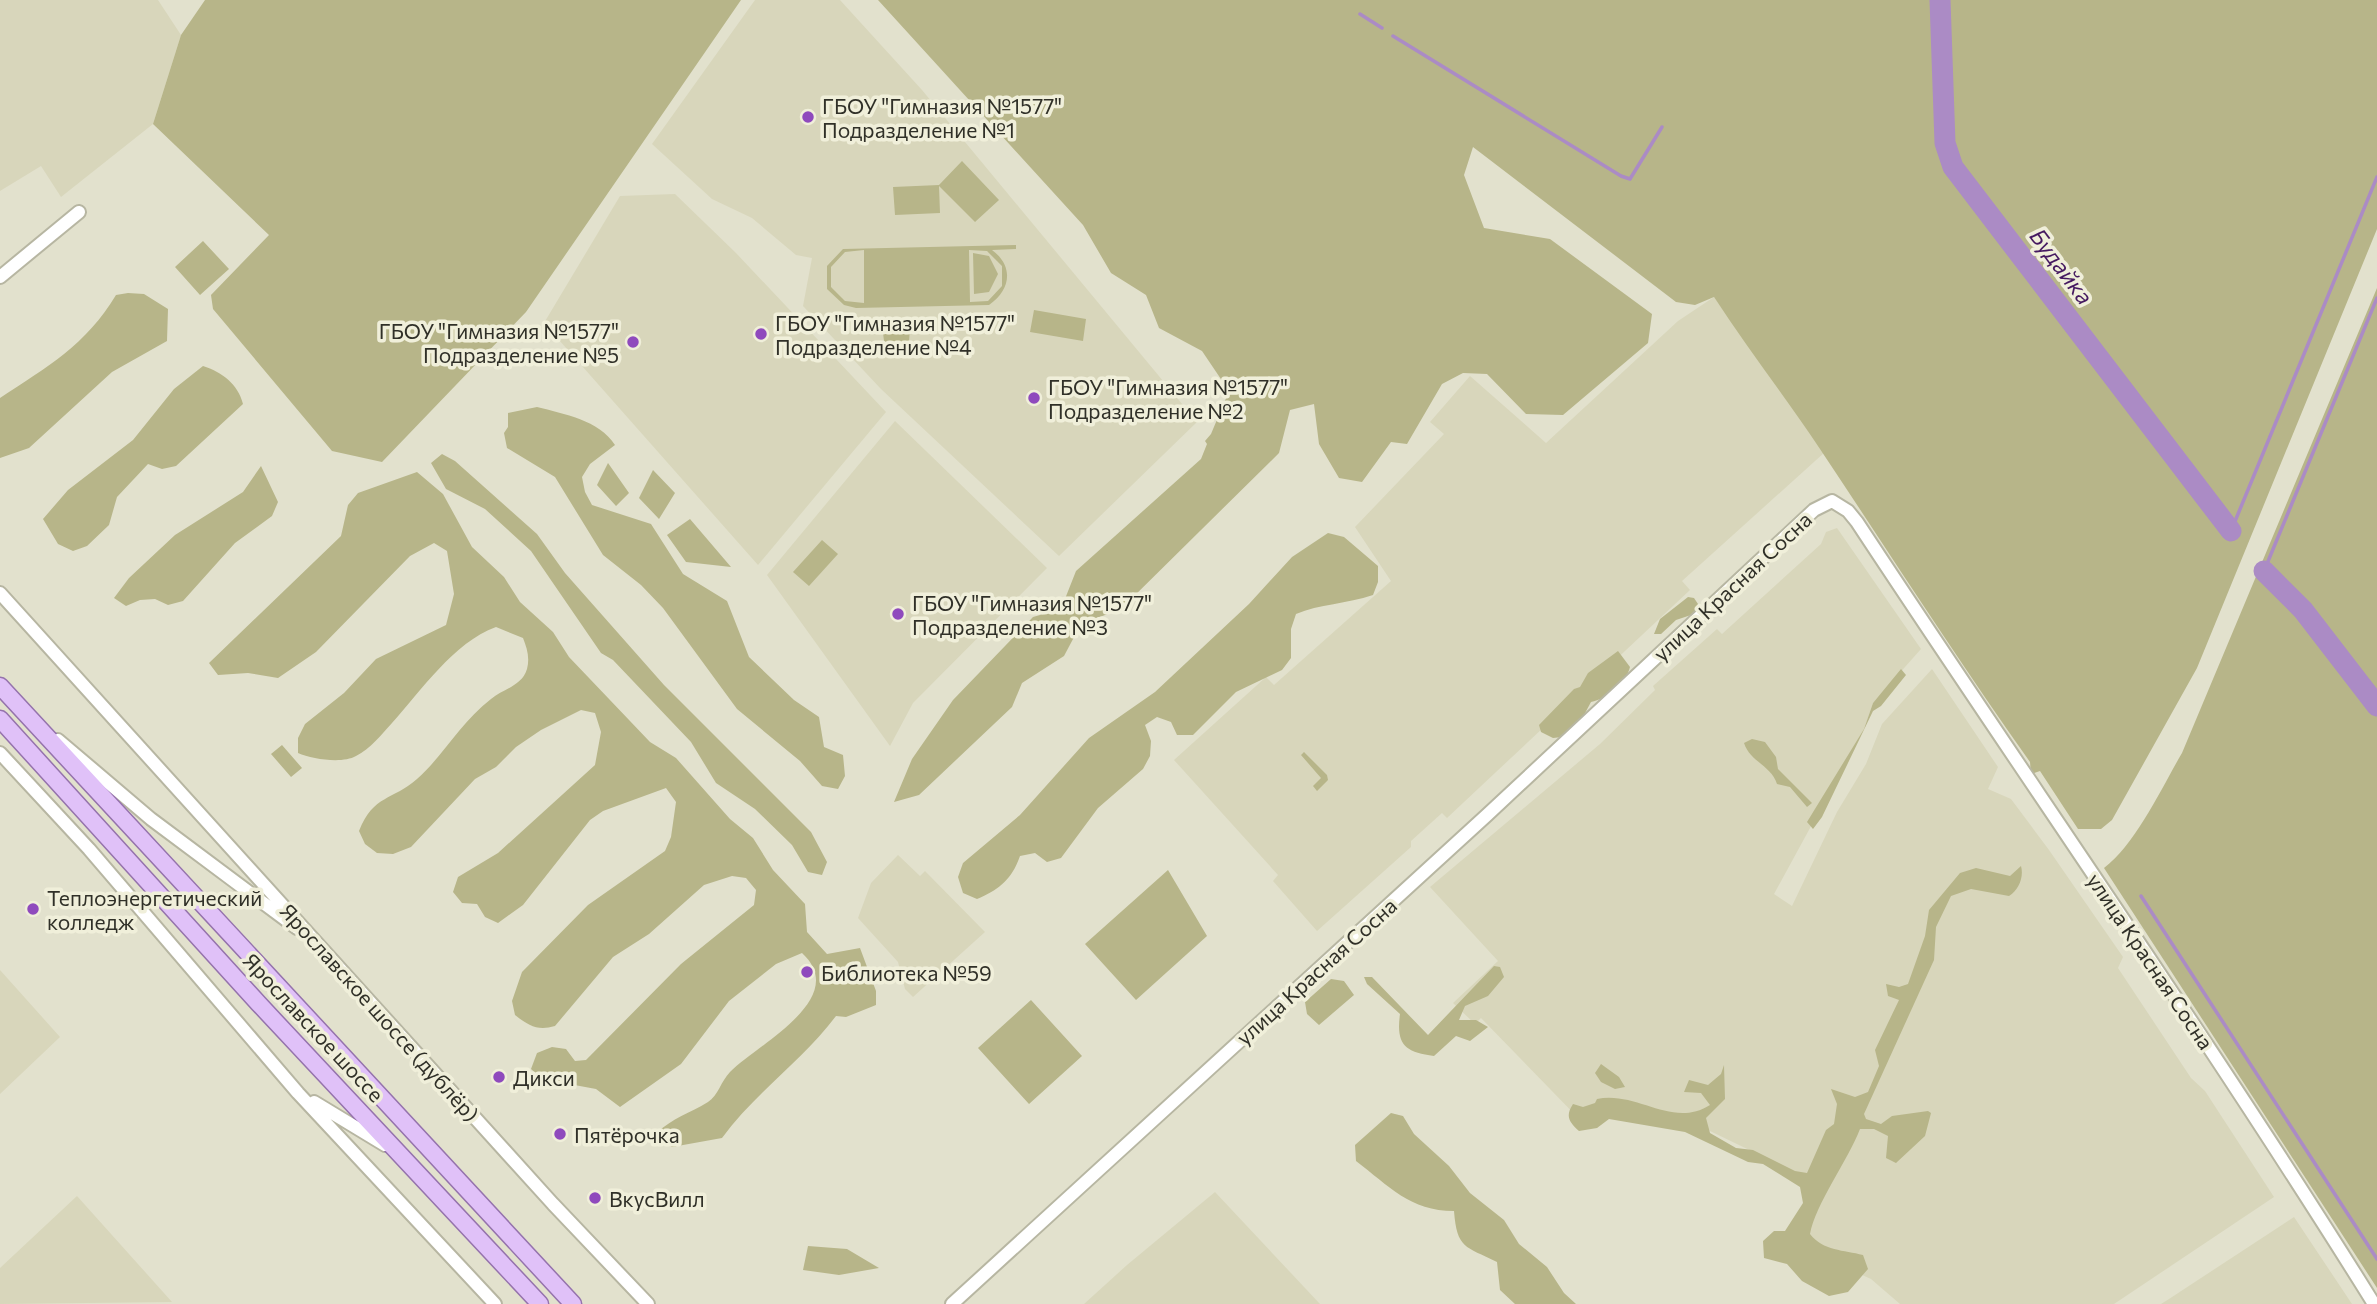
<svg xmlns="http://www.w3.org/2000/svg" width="2377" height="1304" viewBox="0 0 2377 1304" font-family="Commissioner,sans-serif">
<rect width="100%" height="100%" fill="#e2e1cd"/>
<path fill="#d8d6bb" d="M 0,0 L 158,0 L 181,35 L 153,124 L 61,197 L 41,166 L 0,191 Z
M 755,0 L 840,0 L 922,90 L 1197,422 L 1059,556 L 881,389 L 803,306 L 812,258 L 796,255 L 752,218 L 712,199 L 652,144 Z
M 675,194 L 736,253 L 886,412 L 758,565 L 544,323 L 620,196 Z
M 1714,297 L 1825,452 L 1682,581 L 1690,590 L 1447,818 L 1442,813 L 1411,841 L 1411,847 L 1317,931 L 1273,881 L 1278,875 L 1174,760 L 1266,677 L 1274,685 L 1391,581 L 1355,527 L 1444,434 L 1430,422 L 1470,376 L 1546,443 L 1678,321 Z
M 895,421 L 1047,568 L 913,703 L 890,746 L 767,575 Z
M 1837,528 L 1921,649 L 1873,703 L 1864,729 L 1774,894 L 1792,906 L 1837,812 L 1866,764 L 1882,724 L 1932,669 L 1998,767 L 1988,789 L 2011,799 L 2049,850 L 2123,957 L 2118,968 L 2191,1078 L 2205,1091 L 2274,1197 L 2114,1304 L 1900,1304 L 1871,1279 L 1796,1245 L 1818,1195 L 1770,1160 L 1681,1117 L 1605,1112 L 1585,1125 L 1481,1018 L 1475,1024 L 1453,1003 L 1498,961 L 1430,887 L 1600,744 L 1655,690 L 1653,686 L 1717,629 L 1722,634 L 1821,544 L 1826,532 Z
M 898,855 L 920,876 L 925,871 L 985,932 L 913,997 L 905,989 L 898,962 L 858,918 L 871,883 Z
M 0,970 L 60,1037 L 0,1094 Z
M 1215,1192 L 1320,1304 L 1084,1304 L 1127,1265 Z
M 77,1196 L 172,1302 L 0,1304 L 0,1268 Z
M 2294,1217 L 2352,1304 L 2161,1304 L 2169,1299 Z"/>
<path fill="#b7b589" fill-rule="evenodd" d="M 205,0 L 741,0 L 526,312 L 382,462 L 332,451 L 213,309 L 211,295 L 269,235 L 153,124 L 181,35 Z
M 878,0 L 2377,0 L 2377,229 L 2197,668 L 2112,820 L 2101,829 L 2078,829 L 2040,771 L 2031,774 L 2030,762 C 1957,659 1890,554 1820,449 C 1786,398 1748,349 1714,297 L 1695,305 L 1676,302 L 1473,147 L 1464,175 L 1484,228 L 1550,239 L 1652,314 L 1648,343 L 1563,415 L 1526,414 L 1487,374 L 1463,373 L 1442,384 L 1407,444 L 1391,442 L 1362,482 L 1339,478 L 1319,444 L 1314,404 L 1290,410 L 1279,453 L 1121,609 L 1081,624 L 1064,656 L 1022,683 L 1012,707 L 919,795 L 894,802 L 912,759 L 953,700 L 1033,617 L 1061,609 L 1076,571 L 1201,459 L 1207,444 L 1205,441 L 1211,434 L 1229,391 L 1202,351 L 1159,328 L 1146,295 L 1111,273 L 1083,225 Z
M 962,161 L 999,200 L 975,222 L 939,186 L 940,213 L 895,215 L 893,187 L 939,185 Z
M 203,241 L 229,269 L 200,295 L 175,267 Z
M 1016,245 L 1016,249 L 992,250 C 1014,266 1011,290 989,305 L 856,308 L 844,305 L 827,289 L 827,266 L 843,249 ZM 864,250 L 864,303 L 845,301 L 831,287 L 831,267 L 845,252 ZM 969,250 L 987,251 L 1002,266 L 1002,286 L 988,301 L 970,302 Z
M 973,253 L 989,256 L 998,274 L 989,292 L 974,294 Z
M 2377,288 L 2377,1288 L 2104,868 C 2136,844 2162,787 2182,753 Z
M 128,293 L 144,294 L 168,309 L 167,341 L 112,372 L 29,448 L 0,458 L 0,398 C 47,367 86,345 116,295 Z
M 1034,310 L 1086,319 L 1083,341 L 1030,332 Z
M 882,326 L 910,328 L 909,342 L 898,356 L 886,355 Z
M 203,366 C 222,372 238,384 243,404 L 176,466 L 162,469 L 148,464 L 117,497 L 109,525 L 87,546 L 73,551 L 58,544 L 43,519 L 68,490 L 133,440 L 174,389 Z
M 537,407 C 564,414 599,420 615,445 L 590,464 L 582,477 L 585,492 L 592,505 L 651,524 L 683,574 L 727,601 L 749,657 L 794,700 L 819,717 L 824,747 L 843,755 L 845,776 L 838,789 L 822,786 L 800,761 L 737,709 L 663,608 L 641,585 L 603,555 L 555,477 L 507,448 L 504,433 L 508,427 L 508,413 Z
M 442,454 L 455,461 L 537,534 L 565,573 L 664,685 L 811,832 L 827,862 L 822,875 L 808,872 L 792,845 L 755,809 L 716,783 L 691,742 L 613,660 L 601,653 L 531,551 L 485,509 L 446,489 L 431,463 Z
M 608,463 L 629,493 L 616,506 L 597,485 Z
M 261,466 L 278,502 L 272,516 L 235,543 L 183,601 L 168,605 L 155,599 L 140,600 L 126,606 L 114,598 L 129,578 L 175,535 L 243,492 Z
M 653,470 L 675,493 L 659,519 L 639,498 Z
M 417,472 L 443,494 L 472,547 L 504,577 L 520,602 L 553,632 L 569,657 L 650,742 L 676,758 L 730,819 L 753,838 L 773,870 L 805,904 L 807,932 L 827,954 L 860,948 L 876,991 L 876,1005 L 846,1017 L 836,1016 C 802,1061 755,1093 722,1138 L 672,1147 L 657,1133 C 672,1118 690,1113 708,1102 C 718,1096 721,1081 730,1072 C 758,1044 851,998 802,953 L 776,964 L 729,1001 L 681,1064 L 620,1107 L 596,1089 L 542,1079 L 531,1069 L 537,1053 L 552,1047 L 566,1049 L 575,1061 L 586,1060 L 681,964 L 754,905 L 756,890 L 746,878 L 732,876 L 704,885 L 649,934 L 613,957 L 555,1026 C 538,1031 529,1026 515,1015 L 512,1001 L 522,972 L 588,905 L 665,851 L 671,837 L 676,802 L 666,788 L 603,811 L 590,820 L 523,905 L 498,923 L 485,917 L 477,904 L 462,903 L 453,892 L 458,877 L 498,853 L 595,765 L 601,732 L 595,713 L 581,710 L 541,730 L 516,747 L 496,767 L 475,779 L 411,847 L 393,854 L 377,853 L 365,844 L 359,831 C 374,794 392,801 417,779 C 444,755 461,722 491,699 C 503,689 522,686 527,669 C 530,658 527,648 523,638 L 496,627 C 453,643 422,690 392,723 C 382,734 370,749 356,756 C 342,764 312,759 298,753 L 298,738 L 305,724 L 344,693 L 376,659 L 446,625 L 454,594 L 447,551 L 434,543 L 410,556 L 316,652 L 278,678 L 248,673 L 218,675 L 209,663 L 341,536 L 348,505 L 358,493 Z
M 690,519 L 731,567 L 686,562 L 667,535 Z
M 1328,533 L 1344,537 L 1378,566 L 1378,582 L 1373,595 C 1347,604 1319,604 1296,614 L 1291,629 L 1291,658 L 1282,670 L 1236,692 L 1193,735 L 1177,735 L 1171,722 L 1157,717 L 1145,725 L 1151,741 L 1150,756 L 1143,769 L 1098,808 L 1061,858 L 1047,862 L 1035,853 L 1020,856 C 1012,879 999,890 977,899 L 963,893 L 958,877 L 963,863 L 1020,815 L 1089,738 L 1155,692 L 1249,604 L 1292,557 Z
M 822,540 L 838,554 L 809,586 L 793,572 Z
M 1688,597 L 1694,598 L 1698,604 L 1694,614 L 1676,620 L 1661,634 L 1654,634 L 1660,619 Z
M 1618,651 L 1630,667 C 1626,683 1607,699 1591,702 L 1584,715 L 1562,737 L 1553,738 L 1541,732 L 1539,725 L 1574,689 L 1580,687 L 1588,673 Z
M 1901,669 L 1906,675 L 1881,706 L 1873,711 L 1822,817 L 1813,829 L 1807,822 L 1864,729 L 1873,703 Z
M 1752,739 L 1765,742 L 1776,757 L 1778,769 L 1812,803 L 1807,807 L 1790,787 L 1777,784 C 1771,765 1750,762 1744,743 Z
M 282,745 L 302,768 L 291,777 L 271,754 Z
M 1304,752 L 1327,775 L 1328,780 L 1317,791 L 1313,786 L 1321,778 L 1301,755 Z
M 2021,866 C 2024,877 2019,890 2009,896 L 1971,889 L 1951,896 L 1936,927 L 1934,960 L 1864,1114 L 1866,1119 L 1881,1124 L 1892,1116 L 1928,1111 L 1931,1113 L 1925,1136 L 1896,1163 L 1886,1158 L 1888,1136 L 1874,1129 L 1860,1129 C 1848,1160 1815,1205 1810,1234 C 1823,1251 1844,1250 1863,1255 L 1868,1269 L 1848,1292 L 1829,1296 L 1802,1281 L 1787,1264 L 1764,1258 L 1763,1241 L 1774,1231 L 1785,1231 L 1803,1203 L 1800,1187 L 1763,1164 L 1748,1162 L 1685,1132 L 1609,1119 L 1597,1128 L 1579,1131 C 1569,1122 1565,1116 1573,1104 L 1583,1107 L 1595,1103 L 1597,1099 C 1638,1091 1672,1129 1710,1105 L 1701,1093 L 1684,1092 L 1689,1080 L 1708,1085 L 1721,1074 L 1724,1065 L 1725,1099 L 1706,1118 L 1710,1133 L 1736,1148 L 1753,1150 L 1795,1171 L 1807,1173 L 1826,1130 L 1834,1124 L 1837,1104 L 1831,1089 L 1855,1097 L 1868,1092 L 1879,1066 L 1875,1050 L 1899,1000 L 1888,996 L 1886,984 L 1899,987 L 1908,984 L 1925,936 L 1929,910 L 1960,873 L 1976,868 L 2010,876 Z
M 1168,870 L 1207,936 L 1136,1000 L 1085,944 Z
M 1494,966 L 1500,967 L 1504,977 L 1488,996 L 1465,1006 L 1459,1020 L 1476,1020 L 1488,1027 L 1470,1041 L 1456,1036 L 1434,1056 C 1404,1052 1396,1044 1400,1014 L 1367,984 L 1364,977 L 1372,977 L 1428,1035 Z
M 1331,979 L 1344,981 L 1354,995 L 1319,1025 L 1307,1014 L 1305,1002 Z
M 1031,1000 L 1082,1056 L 1029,1104 L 978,1048 Z
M 1601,1064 L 1619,1077 L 1625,1087 L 1615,1089 L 1601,1082 L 1595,1073 Z
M 1391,1113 L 1403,1116 L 1414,1134 L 1449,1166 L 1470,1193 L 1504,1220 L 1519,1244 L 1547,1267 L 1564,1293 L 1576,1304 L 1515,1304 L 1500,1290 L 1497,1262 C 1465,1246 1457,1249 1454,1211 C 1410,1211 1389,1186 1356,1161 L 1355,1145 Z
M 808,1246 L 847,1249 L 879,1268 L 839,1275 L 803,1270 Z"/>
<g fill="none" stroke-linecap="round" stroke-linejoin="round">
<path stroke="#ab8bc5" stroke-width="3.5" d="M 1360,14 L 1382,28
M 1393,36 L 1621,176 L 1630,179 L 1662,127
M 2231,531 L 2377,177
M 2264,571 L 2377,298
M 2141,896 L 2377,1259"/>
<path stroke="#ab8bc5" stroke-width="21" d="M 1940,0 L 1945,143 L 1953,167 L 2231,531
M 2264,571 L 2303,610 L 2377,706"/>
<defs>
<path id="minor" d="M 0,277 L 79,212
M 0,593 L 553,1204 L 648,1304
M 58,740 L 151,819 L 297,928
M 0,753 L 89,849 L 298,1093 L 495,1304
M 314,1102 L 385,1145
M 952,1304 L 1487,815 L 1814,510 L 1832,501 L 1848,511 L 1857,522 C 2029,783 2209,1039 2374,1304"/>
<path id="major" d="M 0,686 L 573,1304
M 0,719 L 259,1004 L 540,1304"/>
</defs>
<use href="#minor" stroke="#b7b6a2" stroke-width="16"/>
<use href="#major" stroke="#9573ac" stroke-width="19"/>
<use href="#minor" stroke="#fff" stroke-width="12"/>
<use href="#major" stroke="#e0c1f8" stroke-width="16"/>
</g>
<g fill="#8f4abd" stroke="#f0efda" stroke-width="2.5">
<circle cx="808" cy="117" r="7"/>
<circle cx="761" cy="334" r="7"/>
<circle cx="633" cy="342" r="7"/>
<circle cx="1034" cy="398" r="7"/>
<circle cx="898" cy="614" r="7"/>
<circle cx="33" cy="909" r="7"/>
<circle cx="807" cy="972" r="7"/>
<circle cx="499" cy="1077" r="7"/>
<circle cx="560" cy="1134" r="7"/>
<circle cx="595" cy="1198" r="7"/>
</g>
<g text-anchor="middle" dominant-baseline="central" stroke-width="7" stroke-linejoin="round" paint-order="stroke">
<g font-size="21" fill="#303028" stroke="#f0efda" text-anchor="start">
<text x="822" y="105">ГБОУ "Гимназия №1577"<tspan x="822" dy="24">Подразделение №1</tspan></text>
<text x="775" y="322">ГБОУ "Гимназия №1577"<tspan x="775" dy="24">Подразделение №4</tspan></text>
<text x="619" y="330" text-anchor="end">ГБОУ "Гимназия №1577"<tspan x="619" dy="24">Подразделение №5</tspan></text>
<text x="1048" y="386">ГБОУ "Гимназия №1577"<tspan x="1048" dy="24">Подразделение №2</tspan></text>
<text x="912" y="602">ГБОУ "Гимназия №1577"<tspan x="912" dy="24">Подразделение №3</tspan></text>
<text x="47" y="897">Теплоэнергетический<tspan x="47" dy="24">колледж</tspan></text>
<text x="821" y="972">Библиотека №59</text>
<text x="513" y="1077">Дикси</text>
<text x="574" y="1134">Пятёрочка</text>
<text x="609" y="1198">ВкусВилл</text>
</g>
<g font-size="21" fill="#303028" stroke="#f0efda">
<text transform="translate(1732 586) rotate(-43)">улица Красная Сосна</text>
<text transform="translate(2151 961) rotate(56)">улица Красная Сосна</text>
<text transform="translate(1316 971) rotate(-42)">улица Красная Сосна</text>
<text transform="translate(380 1012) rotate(48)">Ярославское шоссе (дублёр)</text>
<text transform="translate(314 1027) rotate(47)">Ярославское шоссе</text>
</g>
<g font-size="23" font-style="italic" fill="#451960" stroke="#f0efda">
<text transform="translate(2062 266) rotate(53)">Будайка</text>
</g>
</g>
</svg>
